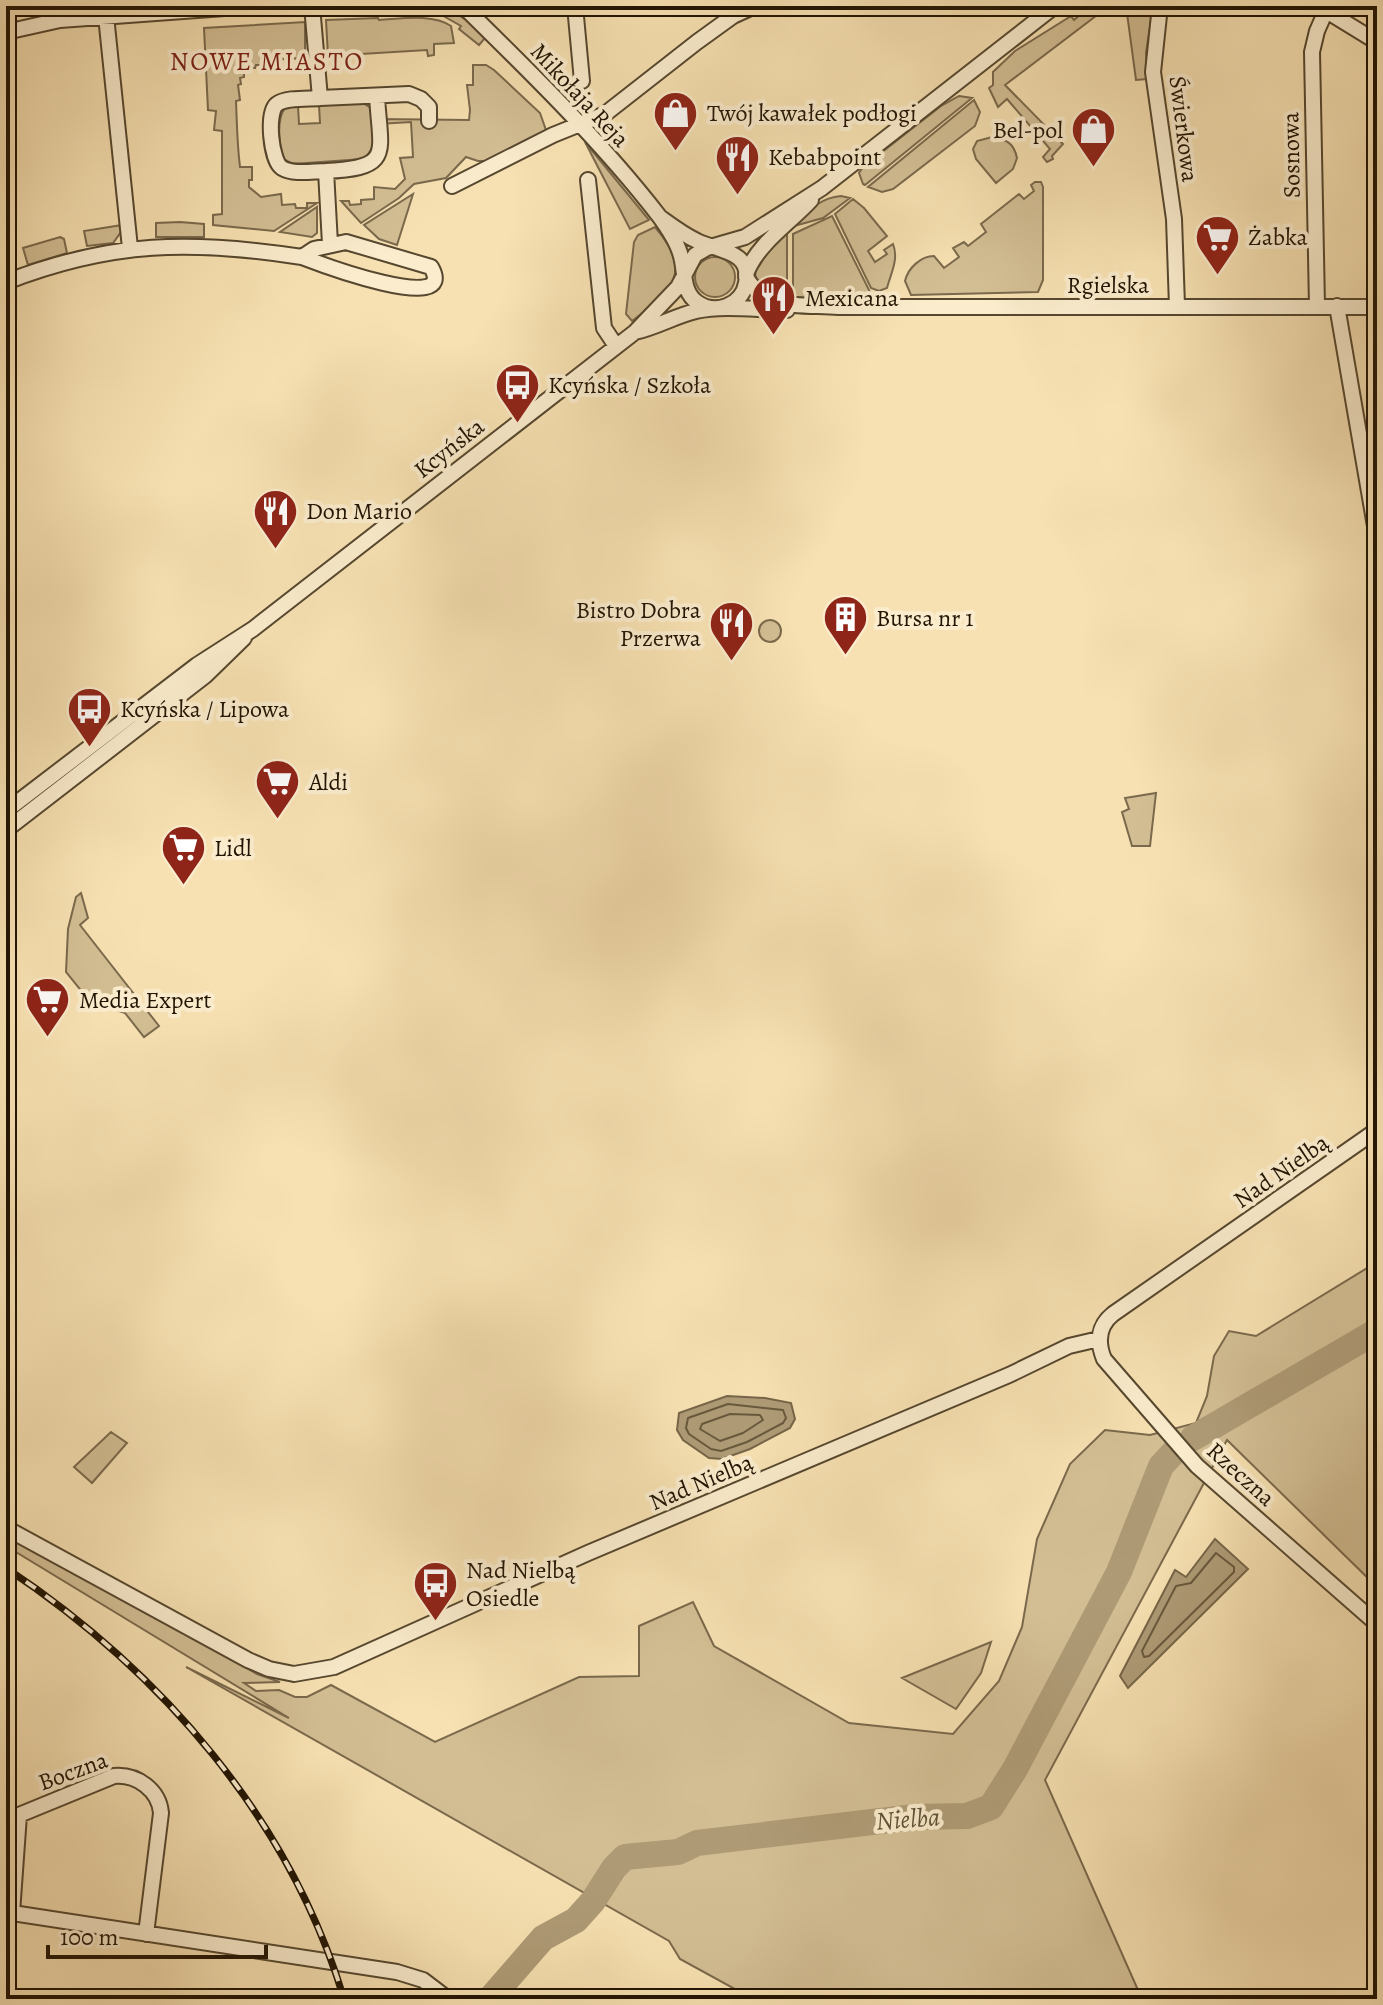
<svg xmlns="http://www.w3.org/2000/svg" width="1383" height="2005" viewBox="0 0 1383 2005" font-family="Alegreya,serif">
<rect width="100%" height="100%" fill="#f7e1b2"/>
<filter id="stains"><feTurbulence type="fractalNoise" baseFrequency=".0025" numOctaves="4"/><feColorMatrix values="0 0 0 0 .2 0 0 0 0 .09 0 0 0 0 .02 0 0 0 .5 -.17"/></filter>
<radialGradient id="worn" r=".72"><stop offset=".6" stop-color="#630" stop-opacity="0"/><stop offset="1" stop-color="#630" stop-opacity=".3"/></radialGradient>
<path fill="#d3be94" stroke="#7a694c" stroke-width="2" d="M 376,6 L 445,6 L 472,24 L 485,38 L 479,45 L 459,29 L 461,26 L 438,13 L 378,14 Z
M 1085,6 L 1109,6 L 1005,85 L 1063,144 L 1052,156 L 1053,159 L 1047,162 L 1043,157 L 1050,149 L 1007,99 L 998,107 L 989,88 L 993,85 L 993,72 L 1015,51 L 1071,16 L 1074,20 L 1082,13 L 1080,10 Z
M 1126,6 L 1153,6 L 1146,53 L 1147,79 L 1136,80 Z
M 378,18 L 379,20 C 400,19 432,13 451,26 L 454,43 L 434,44 L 434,55 L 428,56 L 427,50 L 328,56 L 326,20 Z
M 305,22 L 305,58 L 270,60 L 270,65 L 256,65 L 255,68 L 249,68 L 249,72 L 244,73 L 244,77 L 240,78 L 241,84 L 238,85 L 240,100 L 236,101 C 237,124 237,143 240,167 L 252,167 L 252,180 L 249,180 L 249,187 L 261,197 L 281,194 L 282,205 L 295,204 L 296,208 L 307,208 L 307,203 L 317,203 L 274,231 L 213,225 L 213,215 L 222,214 L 222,131 L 214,130 L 216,111 L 208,110 L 204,28 Z
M 473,65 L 486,65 L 494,70 L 540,113 L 547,133 L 488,161 L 478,161 L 466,157 L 446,178 L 414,184 L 399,198 L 361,223 L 341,201 L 349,201 L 350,205 L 361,204 L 361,200 L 374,199 L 374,187 L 395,189 L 405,179 L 400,158 L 413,157 L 411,122 L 378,124 L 378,119 L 469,120 L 470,110 L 467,85 L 473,85 Z
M 959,96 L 972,98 L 865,185 L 863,184 L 859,173 L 863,167 L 941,106 Z
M 974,100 L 980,112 L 975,126 L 893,189 L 882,192 L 868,187 Z
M 361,102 L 371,108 C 376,124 378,149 363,159 L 293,164 L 284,159 C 279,145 276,120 285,108 L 298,106 L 299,124 L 320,123 L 319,105 Z
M 992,137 C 1006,139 1014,143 1017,158 L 1013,169 L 996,183 L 976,159 L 973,149 L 977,141 Z
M 585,142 L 649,220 L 630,229 Z
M 1035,182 L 1041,182 L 1043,187 L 1043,280 L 1038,292 L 911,295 L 905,281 C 908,268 921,256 934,256 L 944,268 L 959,257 L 953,248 L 964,242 L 968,246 L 986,232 L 981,224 L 1019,194 L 1024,199 L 1034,191 L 1031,185 Z
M 413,194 L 397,245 L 379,239 L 364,225 Z
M 841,196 L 850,198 L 823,218 L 794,226 C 809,211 819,198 841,196 Z
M 853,199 L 864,208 L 887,236 L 868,251 L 875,262 L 887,254 L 884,250 L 893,244 C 899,259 891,273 887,288 L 879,291 L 871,288 L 835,214 Z
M 317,207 L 317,233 L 312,237 L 280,232 Z
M 832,216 L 873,298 L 866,300 L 793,297 L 793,234 Z
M 180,222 L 204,224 L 204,237 L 156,237 L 156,223 Z
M 122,225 L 121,232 L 113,243 L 87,246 L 84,231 Z
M 655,227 C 694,273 672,290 632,321 L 626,314 L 634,242 L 638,235 Z
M 787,233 L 787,297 C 760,295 746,279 762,254 C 768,246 779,239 787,233 Z
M 60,237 L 64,239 L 67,253 L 28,265 L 23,248 Z
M695 277a20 20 0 1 1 40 0a20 20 0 1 1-40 0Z
M759 631a11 11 0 1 1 22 0a11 11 0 1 1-22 0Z
M 1156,793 L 1150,846 L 1132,846 L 1122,812 L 1129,809 L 1125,798 Z
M 81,893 L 88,918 L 80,925 L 159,1026 L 144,1037 L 125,1013 L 99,1004 L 95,1008 L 66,972 L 68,929 L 76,897 Z
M 1377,1262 L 1377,1587 L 1227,1440 L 1045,1780 L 1142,1999 L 753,1999 L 680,1959 L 669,1941 L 186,1667 L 289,1718 L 6,1546 L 6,1536 L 257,1674 L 280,1682 L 244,1683 L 256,1691 L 279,1690 L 295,1697 L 307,1697 L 331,1685 L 435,1742 L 579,1677 L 639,1676 L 639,1626 L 693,1602 L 714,1646 L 849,1723 L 953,1734 L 999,1681 L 1022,1627 L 1037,1539 L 1070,1464 L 1105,1430 L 1150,1435 L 1196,1423 L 1207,1396 L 1214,1356 L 1229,1331 L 1256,1336 Z
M 111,1432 L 127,1443 L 92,1483 L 74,1467 Z
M 991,1642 L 981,1673 L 956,1709 L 902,1678 Z"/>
<path fill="#ae9b76" stroke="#766548" stroke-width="2" d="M 727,1396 L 765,1398 L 791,1403 L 795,1419 L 790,1428 L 750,1449 L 722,1459 L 709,1458 L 683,1440 L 677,1430 L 679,1413 Z
M 1215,1539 L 1248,1569 L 1128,1688 L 1120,1676 L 1175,1570 L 1186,1577 Z"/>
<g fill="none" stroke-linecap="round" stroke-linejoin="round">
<path stroke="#68583c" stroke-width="2" d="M 728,1404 L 783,1410 L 786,1418 L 783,1423 L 747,1442 L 721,1451 L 711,1449 L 689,1434 L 686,1428 L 688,1418 Z
M 730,1414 L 760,1415 L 763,1420 L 743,1433 L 720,1441 L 700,1429 L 702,1424 Z
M 1216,1553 L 1234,1567 L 1234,1572 L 1149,1656 L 1144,1657 L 1142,1651 L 1176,1586 L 1191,1583 Z"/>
<path stroke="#ae9b76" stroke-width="26" d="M 1193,1438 L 1377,1331
M 490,1999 L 543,1938 L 576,1920 L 593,1901 L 614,1868 L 625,1857 L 678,1852 L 697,1843 L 914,1817 L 967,1816 L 991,1807 L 1015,1769 L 1119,1572 L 1161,1466 L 1173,1453"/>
<defs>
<path id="minor" d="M 312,6 L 320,98 L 409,94 L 421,99 L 429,107 L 429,121
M 463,6 C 531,73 600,140 659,216 C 667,227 676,240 680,253 C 686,270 681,292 698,303 C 716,315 742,305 746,283 C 752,250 717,251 697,241 C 684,235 672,226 661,218
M 575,6 L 582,81
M 1160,6 L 1153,72 L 1174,219 L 1177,306
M 1320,7 L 1377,42
M 106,16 L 130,248
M 6,32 L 60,20 L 252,6
M 320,98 C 309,99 286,97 277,104 C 266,113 271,161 282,168 C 294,175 313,171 326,171
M 588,180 L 604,328 L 616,346
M 452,186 L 553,135 L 605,114 L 697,42 L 733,16 L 755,6
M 346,242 L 431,267 C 460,317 315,262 302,257 L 314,249 Z
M 330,244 L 326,171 C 394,168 380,153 377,96
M 746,274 C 758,243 789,224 811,200
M 746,277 C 766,312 803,304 839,307 L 1377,307
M 6,282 C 111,241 192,240 302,257
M 1317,306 L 1312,52 L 1317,31 L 1328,6
M 1337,306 L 1377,538
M 635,332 C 657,327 675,316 696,311 C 725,305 757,310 787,310
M 6,811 L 197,665 L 253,629 L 635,332 L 678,287 L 695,255 L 707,248 L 745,237 L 822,188 L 1055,6
M 6,830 L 205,676 L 244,638
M 1377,1130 L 1113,1314 C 1098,1326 1097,1342 1104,1359 L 1197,1466 L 1377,1624
M 6,1528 L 248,1660 L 269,1669 L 294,1674 L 334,1667 L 588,1553 L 1009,1375 L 1069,1346 L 1099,1339
M 19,1815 L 114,1776 C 137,1774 159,1790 161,1813 L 146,1934
M 6,1912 L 397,1972 L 423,1980 L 448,1999
M 12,1913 L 19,1815"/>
</defs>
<use href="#minor" stroke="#56472f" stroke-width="18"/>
<use href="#minor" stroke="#faeccd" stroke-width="14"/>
<defs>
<path id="rail" d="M 6,1568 C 161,1671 290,1819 344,1999"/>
</defs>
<use href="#rail" stroke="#211403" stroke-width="7"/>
<use href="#rail" stroke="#faeccd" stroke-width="4" stroke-dasharray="12" stroke-linecap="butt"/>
</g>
<defs>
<symbol id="shop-pin" viewBox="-11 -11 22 30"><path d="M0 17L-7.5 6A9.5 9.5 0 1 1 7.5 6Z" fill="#8f2418" stroke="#faeccd"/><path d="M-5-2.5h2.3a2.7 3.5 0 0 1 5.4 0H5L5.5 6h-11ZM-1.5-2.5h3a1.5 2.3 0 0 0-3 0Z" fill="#fff"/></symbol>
<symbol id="restaurant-pin" viewBox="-11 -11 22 30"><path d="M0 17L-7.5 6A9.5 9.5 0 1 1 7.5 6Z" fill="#8f2418" stroke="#faeccd"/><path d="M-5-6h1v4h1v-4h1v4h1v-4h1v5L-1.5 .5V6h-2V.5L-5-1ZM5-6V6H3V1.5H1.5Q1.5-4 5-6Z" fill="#fff"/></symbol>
<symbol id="supermarket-pin" viewBox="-11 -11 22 30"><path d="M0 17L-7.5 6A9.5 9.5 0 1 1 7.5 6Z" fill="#8f2418" stroke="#faeccd"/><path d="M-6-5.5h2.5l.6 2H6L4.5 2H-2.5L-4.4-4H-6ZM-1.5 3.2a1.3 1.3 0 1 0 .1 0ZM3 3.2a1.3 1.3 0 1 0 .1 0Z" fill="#fff"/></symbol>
<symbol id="bus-pin" viewBox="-11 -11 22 30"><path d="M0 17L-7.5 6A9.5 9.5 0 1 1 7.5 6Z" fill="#8f2418" stroke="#faeccd"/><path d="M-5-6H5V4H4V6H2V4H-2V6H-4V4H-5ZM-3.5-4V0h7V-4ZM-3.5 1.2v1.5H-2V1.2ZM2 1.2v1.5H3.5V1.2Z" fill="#fff"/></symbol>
<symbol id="building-pin" viewBox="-11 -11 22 30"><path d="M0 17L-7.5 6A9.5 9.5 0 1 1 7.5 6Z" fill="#8f2418" stroke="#faeccd"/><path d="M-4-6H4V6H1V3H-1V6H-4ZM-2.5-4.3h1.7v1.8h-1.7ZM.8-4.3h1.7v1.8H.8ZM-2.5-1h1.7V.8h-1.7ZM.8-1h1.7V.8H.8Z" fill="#fff"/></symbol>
</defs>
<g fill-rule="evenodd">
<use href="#shop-pin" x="650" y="88" width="51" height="69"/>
<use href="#shop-pin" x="1068" y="104" width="51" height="69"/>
<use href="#restaurant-pin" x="712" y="132" width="51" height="69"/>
<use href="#supermarket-pin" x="1192" y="212" width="51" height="69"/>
<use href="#restaurant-pin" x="748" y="272" width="51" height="69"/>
<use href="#bus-pin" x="492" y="360" width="51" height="69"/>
<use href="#restaurant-pin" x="250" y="486" width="51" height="69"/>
<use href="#building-pin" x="820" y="592" width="51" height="69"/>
<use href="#restaurant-pin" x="706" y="598" width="51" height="69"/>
<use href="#bus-pin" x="64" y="684" width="51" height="69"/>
<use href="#supermarket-pin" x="252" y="756" width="51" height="69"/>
<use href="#supermarket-pin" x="158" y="822" width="51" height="69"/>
<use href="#supermarket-pin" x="22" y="974" width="51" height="69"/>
<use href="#bus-pin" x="410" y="1558" width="51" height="69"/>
</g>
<g text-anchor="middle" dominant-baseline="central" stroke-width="8" stroke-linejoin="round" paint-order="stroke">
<g font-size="24" fill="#211403" stroke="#faeccd">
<text transform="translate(580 95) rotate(47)">Mikołaja Reja</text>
<text transform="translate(1184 129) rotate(83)">Świerkowa</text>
<text transform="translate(1291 155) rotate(-91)">Sosnowa</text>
<text x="1108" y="285">Rgielska</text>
<text transform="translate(449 448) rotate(-38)">Kcyńska</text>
<text transform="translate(1281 1171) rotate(-35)">Nad Nielbą</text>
<text transform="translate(1241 1474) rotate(42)">Rzeczna</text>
<text transform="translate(701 1482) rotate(-23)">Nad Nielbą</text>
<text transform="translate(73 1771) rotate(-20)">Boczna</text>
</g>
<g font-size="24" fill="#211403" stroke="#faeccd" text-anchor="start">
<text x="707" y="113">Twój kawałek podłogi</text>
<text x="1063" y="130" text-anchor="end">Bel-pol</text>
<text x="768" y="157">Kebabpoint</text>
<text x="1248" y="237">Żabka</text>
<text x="805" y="298">Mexicana</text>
<text x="548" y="385">Kcyńska / Szkoła</text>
<text x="306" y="511">Don Mario</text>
<text x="701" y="610" text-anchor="end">Bistro Dobra<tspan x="701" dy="28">Przerwa</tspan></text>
<text x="876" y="618">Bursa nr 1</text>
<text x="120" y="709">Kcyńska / Lipowa</text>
<text x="309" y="782">Aldi</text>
<text x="214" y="848">Lidl</text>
<text x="79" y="1000">Media Expert</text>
<text x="466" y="1570">Nad Nielbą<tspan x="466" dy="28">Osiedle</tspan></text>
</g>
<g font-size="26" letter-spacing="2" fill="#7a1f14" stroke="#faeccd">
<text x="267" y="61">NOWE MIASTO</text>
</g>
<g font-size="26" font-style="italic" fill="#605137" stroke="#faeccd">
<text transform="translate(908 1819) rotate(-4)">Nielba</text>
</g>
</g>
<rect width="1383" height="2005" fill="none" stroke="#f7e1b2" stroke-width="32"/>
<rect x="8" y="8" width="1367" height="1989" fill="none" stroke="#211403" stroke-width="4"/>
<rect x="16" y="16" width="1351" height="1973" fill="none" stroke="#211403" stroke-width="2"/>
<path d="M48 1945v12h218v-12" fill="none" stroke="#211403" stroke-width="4"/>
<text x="60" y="1945" font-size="24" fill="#211403" stroke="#faeccd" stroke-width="6" paint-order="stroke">100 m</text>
<rect width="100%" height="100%" filter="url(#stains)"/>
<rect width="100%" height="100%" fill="url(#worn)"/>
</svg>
